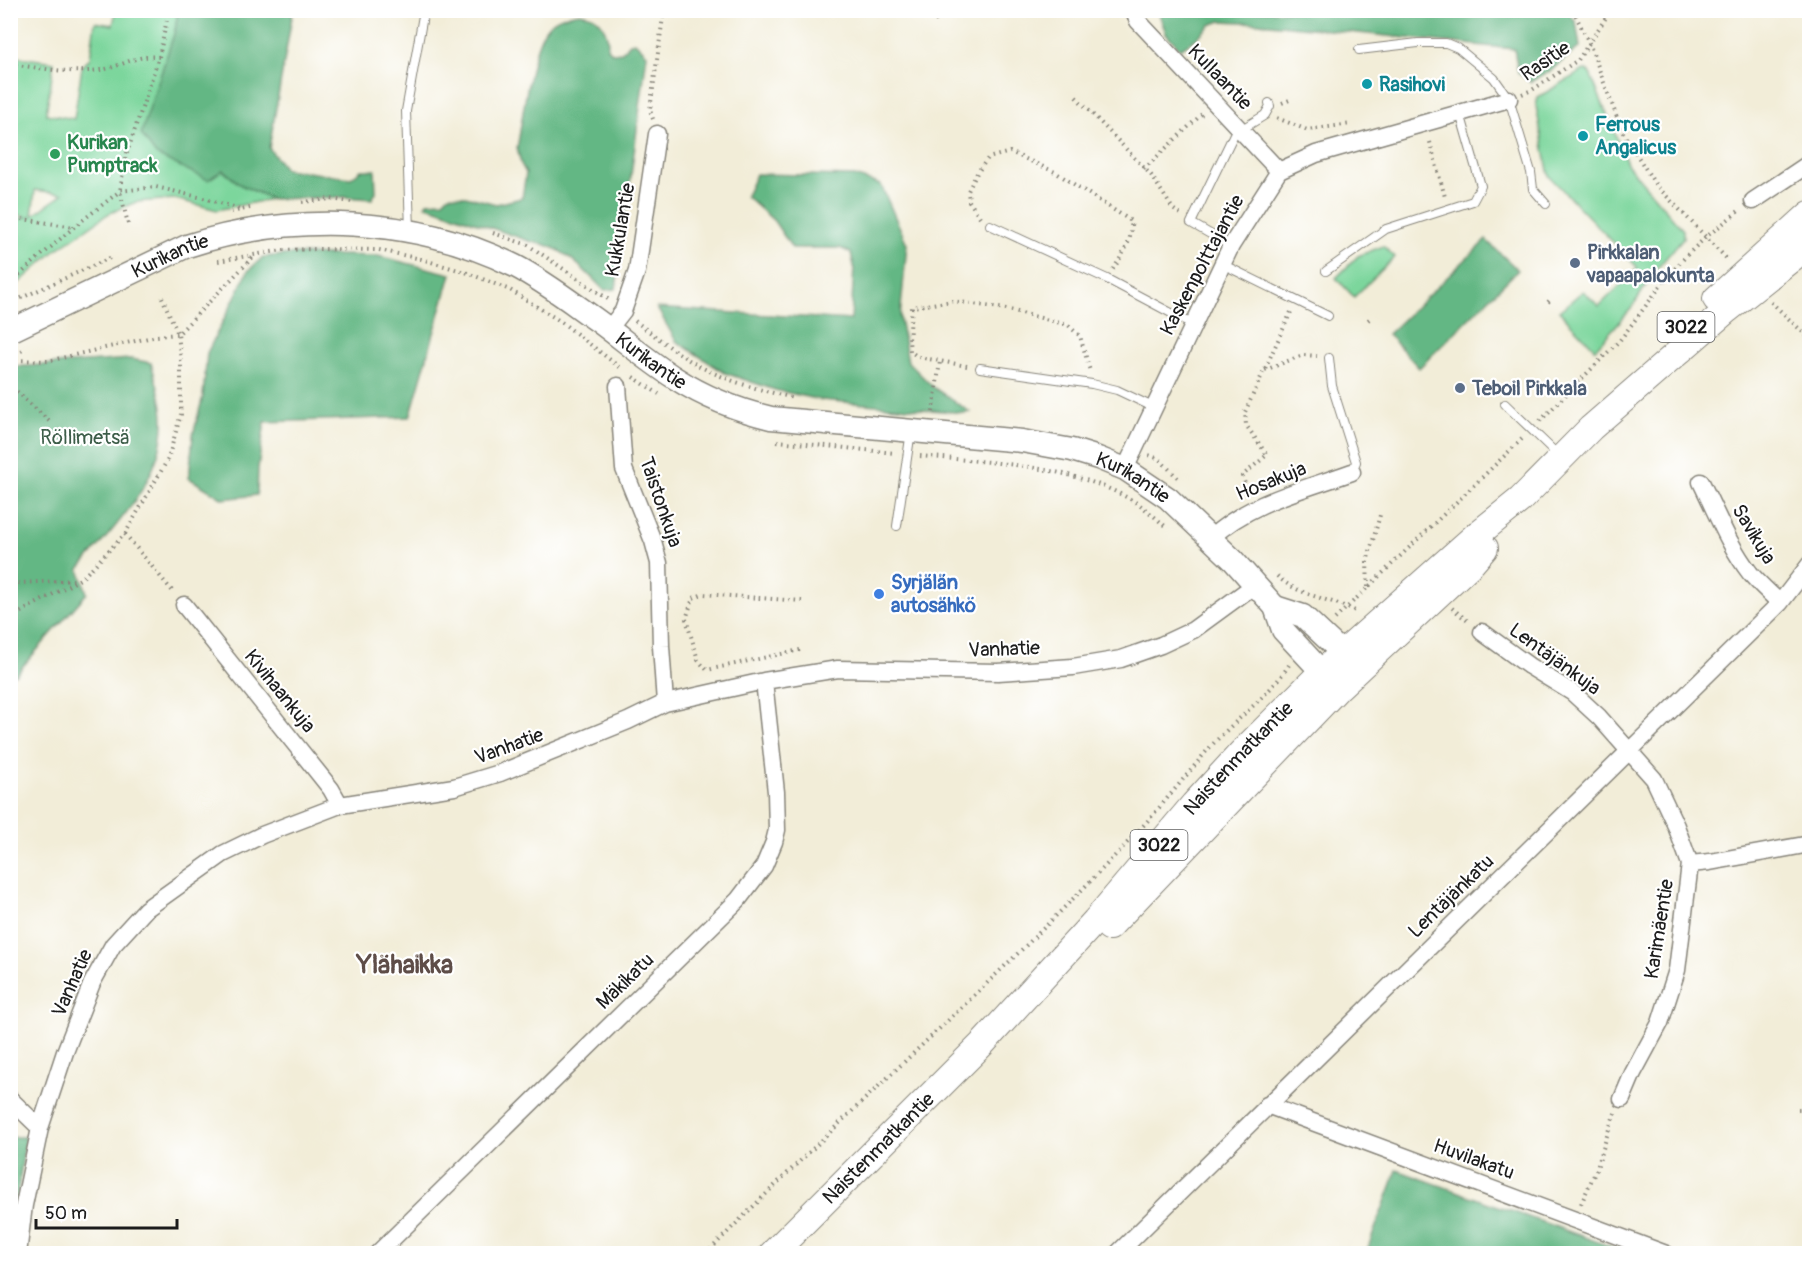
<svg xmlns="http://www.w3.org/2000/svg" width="1820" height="1264" viewBox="0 0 1820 1264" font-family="Pangolin,sans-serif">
<rect width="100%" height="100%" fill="#fff"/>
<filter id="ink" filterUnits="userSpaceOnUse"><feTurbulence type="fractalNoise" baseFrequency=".0167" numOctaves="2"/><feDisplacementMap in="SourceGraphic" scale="12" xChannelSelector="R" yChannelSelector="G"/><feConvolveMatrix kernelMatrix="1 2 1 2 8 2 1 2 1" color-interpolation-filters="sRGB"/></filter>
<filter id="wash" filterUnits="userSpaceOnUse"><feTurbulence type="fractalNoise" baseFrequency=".008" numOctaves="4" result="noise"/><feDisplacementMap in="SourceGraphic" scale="24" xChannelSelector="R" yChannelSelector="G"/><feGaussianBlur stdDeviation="1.35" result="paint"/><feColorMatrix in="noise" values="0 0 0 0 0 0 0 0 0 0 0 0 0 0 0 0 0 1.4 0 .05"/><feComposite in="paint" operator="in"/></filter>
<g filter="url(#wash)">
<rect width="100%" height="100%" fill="#f2edd8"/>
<path fill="#7bd69c" stroke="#4c795c" stroke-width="1.5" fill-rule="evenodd" d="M 116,11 L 178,11 L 175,31 L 222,170 L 241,185 L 272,199 L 217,210 L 175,199 L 136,202 L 108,214 L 55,251 L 12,289 L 11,297 L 11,220 L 28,217 L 11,213 L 11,56 L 54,62 L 46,114 L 74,119 L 82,67 L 90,58 L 95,22 L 113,25 ZM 35,190 L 63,194 L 32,216 Z
M 1584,70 L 1589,71 L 1628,165 L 1683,230 L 1683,238 L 1656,270 L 1631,309 L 1595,349 L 1559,311 L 1583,291 L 1599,306 L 1638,268 L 1549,176 L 1536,106 L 1538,97 Z
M 1383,246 L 1395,257 L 1354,297 L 1336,278 L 1358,256 Z"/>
<path fill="#64b784" stroke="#406a50" stroke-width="1.5" d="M 178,11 L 293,11 L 269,148 L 285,169 L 351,178 L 361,170 L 375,170 L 376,192 L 372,199 L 344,197 L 272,199 L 241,185 L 223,170 L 208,180 L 156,155 L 141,134 L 175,31 Z
M 1158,11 L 1567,11 L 1576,22 L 1580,47 L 1550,71 L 1530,82 L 1518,72 L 1514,49 L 1260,23 L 1221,21 L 1210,25 L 1196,39 L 1180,49 L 1166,33 Z
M 580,13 C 584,14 591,15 594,17 C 604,23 610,38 607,48 L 613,53 L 622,52 L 630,43 L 635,42 L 647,54 L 616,289 L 604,290 C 583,269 563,245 532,242 L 425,205 L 427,202 L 443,201 L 449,195 L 466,196 L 496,204 L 522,198 L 526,173 L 521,164 L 517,148 C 523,119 530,48 547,27 C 556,17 567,15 580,13 Z
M 756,174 L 855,176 L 881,185 L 907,244 L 900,318 L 908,362 L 933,387 L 970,412 L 964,413 L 821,400 L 775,390 L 725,373 L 676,341 L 657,308 L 851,320 L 854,266 L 851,253 L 840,248 L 792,248 L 774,221 L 746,196 Z
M 1486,240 L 1518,270 L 1419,368 L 1388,334 Z
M 295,254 L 378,256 L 451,274 L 410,417 L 265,422 L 258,468 L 257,495 L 223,499 L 189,478 L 193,435 L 203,396 L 207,353 L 248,271 L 263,257 Z
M 131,359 L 151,363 C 156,381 163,401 163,421 C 164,479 114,528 79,569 L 87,593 L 16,674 L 11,676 L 11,367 Z
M 11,1137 L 26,1137 L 11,1236 L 10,1137 Z
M 1397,1170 L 1629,1253 L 1366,1253 Z"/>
</g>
<g filter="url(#ink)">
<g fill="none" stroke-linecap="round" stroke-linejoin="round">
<defs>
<path id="service" d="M 1359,50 L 1418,43 L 1446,43 L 1458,48 L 1494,78 L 1509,99 L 1531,172 L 1533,189 L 1546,204
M 990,225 L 1107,279 L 1192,324
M 410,230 L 406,111 L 424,10
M 1231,246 L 1191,223 L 1234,134 L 1265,115 L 1270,106 L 1269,103
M 1222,264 L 1328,316
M 1326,271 L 1386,229 L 1473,201 L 1481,186 L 1460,113
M 1329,358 L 1332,386 L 1356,462 L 1352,472
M 980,368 L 1092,384 L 1117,390 L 1153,407
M 1505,404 L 1560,457
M 897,526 L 911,431"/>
<path id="minor" d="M 1133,10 L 1138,21 L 1279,171
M 1753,201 L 1810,163
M 609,329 L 623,311 L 637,271 L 657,134
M 618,386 L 624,469 L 653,541 L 659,563 L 661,646 L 665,703
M 1125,469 L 1231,246 L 1279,171 L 1316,154 L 1509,99
M 1701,482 C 1716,512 1729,546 1750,573 C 1759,584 1770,593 1780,603
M 1211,538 C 1249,502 1303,490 1352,472
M 184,605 L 331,789 L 340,805
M 1482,632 L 1529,666 L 1573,693 L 1599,717 L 1654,779 L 1676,826 L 1690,864 L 1677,970 L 1660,1023 L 1633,1073 L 1622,1099
M 1690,864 L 1710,862 L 1810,844
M 10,1099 L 40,1128
M 1267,1105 L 1666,1254
M 18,1254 L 24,1205 L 40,1128 L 65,1052 L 92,983 L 113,945 L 146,909 L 223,854 L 262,835 L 340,805 L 454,787 L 500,773 L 628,721 L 665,703 L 764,681 L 838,669 L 998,672 L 1073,667 L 1121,659 L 1161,645 L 1193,630 L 1256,584
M 377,1254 L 738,900 L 764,866 L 774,842 L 777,830 L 776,792 L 764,681
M 1117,1254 L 1780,603 L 1810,564"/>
<g id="secondary">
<path id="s1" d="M 10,331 L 187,246 C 293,212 414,216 515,266 C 544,281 571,302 598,321 C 624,340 648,361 675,378 C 703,396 737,410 771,418 L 1022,441 L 1072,450 L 1098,458 L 1125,469 L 1168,498 L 1233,560 L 1275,607 L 1283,630 L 1334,685"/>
<path d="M 1275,607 L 1303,616 L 1355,665"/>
</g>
<g id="primary">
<path d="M 1716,299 L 1810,214"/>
<path d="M 1109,927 L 1338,688 L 1472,563 L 1485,548"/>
<path id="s2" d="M 772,1254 L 983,1043 L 1095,921 L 1194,804 L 1240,754 L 1322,672 L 1474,537 L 1520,500 L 1591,428 L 1727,310 L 1810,244"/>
</g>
</defs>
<use href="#service" stroke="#87847a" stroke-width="10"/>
<use href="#minor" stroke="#87847a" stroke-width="19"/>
<use href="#secondary" stroke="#87847a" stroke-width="25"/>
<use href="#primary" stroke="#87847a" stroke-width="28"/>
<path stroke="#87847a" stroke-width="4" stroke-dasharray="1.5 4.5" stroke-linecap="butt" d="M 930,10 L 938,23
M 1400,10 L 1402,10
M 1422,10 L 1428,14 L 1438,10
M 1448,10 L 1449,13 L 1454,10
M 1573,10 L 1590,45 L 1622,131 L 1655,184 L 1728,260
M 10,64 C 40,68 70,74 100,70 C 122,67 135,54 159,57
M 1522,94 L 1532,90 L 1578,60 L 1611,10
M 1076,97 L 1151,175 L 1173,209 L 1181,215
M 1282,103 L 1292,99
M 1277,118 L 1307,130 L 1351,124
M 653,119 L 650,110 L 664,10
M 1430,142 L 1445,197
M 1144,169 L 1203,113
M 302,202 L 330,199 L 352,202
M 231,212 L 250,208
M 10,217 L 74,227
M 980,217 L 969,201 L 968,191 L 977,173 L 988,158 L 1010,152 L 1055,172 L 1131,221 C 1133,241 1123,253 1113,270
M 128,224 L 120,191 L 125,159 L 159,57 L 169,10
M 493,233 L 528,245 L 611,301
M 218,261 L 283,250 L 319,249 L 379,250 L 421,259 L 465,272 L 510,290 L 560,321 L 622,369
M 10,283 L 74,227 L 120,191 L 156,187 L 207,199 L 240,209
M 1548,302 L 1552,298
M 1771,302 L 1810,339
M 10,303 L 112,257
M 1368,320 L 1372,317
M 635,321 C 654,335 673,350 692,362 C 723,380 759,390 794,398
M 10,356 L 23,350
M 10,360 L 48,361 L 157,336 L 178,334 L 255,255
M 967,366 L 918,357 L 910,351 L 909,340 L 912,307 L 953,301 L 1006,309 L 1068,325 L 1080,336 L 1090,371
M 1265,370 L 1303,355 L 1317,356
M 633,377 L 659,394
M 10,382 L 13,388 L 49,421
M 933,412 L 940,361
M 1540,421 L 1620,340 L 1669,275 L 1687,255 L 1706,237 L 1740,210
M 777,441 L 895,453
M 1149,455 L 1159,459 L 1180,480
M 920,456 C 994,463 1075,464 1140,505 C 1148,511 1157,519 1165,526
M 1249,494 L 1242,476 L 1267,455 L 1246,425 L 1245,412 L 1291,312
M 125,534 L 174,593
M 10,574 L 18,583 L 78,580
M 1277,576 C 1300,597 1331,598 1357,612
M 1368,587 L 1367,562 L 1380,515
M 1452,608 L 1469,622
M 10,618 L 82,578 L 125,534 L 168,459 L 181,414 L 181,361 L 178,334 L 161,295
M 1335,619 L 1524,437
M 800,650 L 707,670 L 698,660 L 686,619 L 693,598 L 703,594 L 802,601
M 1798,1109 L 1810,1109
M 1581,1204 L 1597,1168 L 1610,1126 L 1615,1113
M 706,1254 C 844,1113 993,985 1128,842 C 1155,814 1180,783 1205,753 C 1231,722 1267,699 1289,665"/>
<use href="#service" stroke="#fff" stroke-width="8"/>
<use href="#minor" stroke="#fff" stroke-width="16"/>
<use href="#secondary" stroke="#fff" stroke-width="22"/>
<use href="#primary" stroke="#fff" stroke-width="26"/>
</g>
</g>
<g fill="#0f9aa8" stroke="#fff" stroke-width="2">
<circle cx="1367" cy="84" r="6"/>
<circle cx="1583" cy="136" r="6"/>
</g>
<circle fill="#2e9e5b" stroke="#fff" stroke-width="2" cx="55" cy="154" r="6"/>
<g fill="#5c6f8a" stroke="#fff" stroke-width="2">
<circle cx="1575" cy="263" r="6"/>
<circle cx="1460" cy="388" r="6"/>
</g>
<circle fill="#3f7fe0" stroke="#fff" stroke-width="2" cx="879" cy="594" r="6"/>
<g text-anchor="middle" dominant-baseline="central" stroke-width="4.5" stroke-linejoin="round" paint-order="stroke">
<g fill="#fff" stroke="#606060" stroke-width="1.5">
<rect x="1657.5" y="312" width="57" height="30" rx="4.5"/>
<rect x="1130.5" y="830" width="57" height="30" rx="4.5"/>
</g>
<g font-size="18" font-weight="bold" fill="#1c1c1c">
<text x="1686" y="327">3022</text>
<text x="1159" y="845">3022</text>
</g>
<g font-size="20" fill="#1c1c1c" stroke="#fff">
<text transform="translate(1545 61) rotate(-34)">Rasitie</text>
<text transform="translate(1220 77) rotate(46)">Kullaantie</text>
<text transform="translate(620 230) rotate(-80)">Kukkulantie</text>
<text stroke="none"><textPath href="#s1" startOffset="177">Kurikantie</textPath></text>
<text transform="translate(1202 265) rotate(-62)">Kaskenpolttajantie</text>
<text stroke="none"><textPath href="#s1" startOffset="699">Kurikantie</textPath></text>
<text stroke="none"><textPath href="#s1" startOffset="1203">Kurikantie</textPath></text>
<text transform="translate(1271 481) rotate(-22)">Hosakuja</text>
<text transform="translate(661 502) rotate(71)">Taistonkuja</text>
<text transform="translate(1754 534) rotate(59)">Savikuja</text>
<text transform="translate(1004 649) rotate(-2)">Vanhatie</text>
<text transform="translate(1555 659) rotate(36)">Lentäjänkuja</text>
<text transform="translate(280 691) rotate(51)">Kivihaankuja</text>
<text transform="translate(509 746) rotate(-20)">Vanhatie</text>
<text stroke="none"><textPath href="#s2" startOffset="681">Naistenmatkantie</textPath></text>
<text transform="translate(1451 896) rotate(-44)">Lentäjänkatu</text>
<text transform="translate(1659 929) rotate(-81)">Karimäentie</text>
<text transform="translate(625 981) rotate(-44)">Mäkikatu</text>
<text transform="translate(72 983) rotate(-66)">Vanhatie</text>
<text stroke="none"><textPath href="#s2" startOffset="150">Naistenmatkantie</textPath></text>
<text transform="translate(1474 1159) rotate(20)">Huvilakatu</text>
</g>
<g font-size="20" font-weight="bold" fill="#0d838f" stroke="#fff" text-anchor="start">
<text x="1379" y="84">Rasihovi</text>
<text x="1595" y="124">Ferrous<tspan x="1595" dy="23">Angalicus</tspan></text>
</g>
<g font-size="20" font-weight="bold" fill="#27864d" stroke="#fff" text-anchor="start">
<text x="67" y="142">Kurikan<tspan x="67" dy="23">Pumptrack</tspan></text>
</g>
<g font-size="20" font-weight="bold" fill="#4e5e75" stroke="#fff" text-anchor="start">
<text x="1587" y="252">Pirkkalan<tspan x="1587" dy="23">vapaapalokunta</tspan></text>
<text x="1472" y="388">Teboil Pirkkala</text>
</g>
<g font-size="20" fill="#3d5d49" stroke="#fff">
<text x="85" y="437">Röllimetsä</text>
</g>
<g font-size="20" font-weight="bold" fill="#366cbe" stroke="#fff" text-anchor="start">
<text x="891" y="582">Syrjälän<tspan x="891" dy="23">autosähkö</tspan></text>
</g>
<g font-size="26" font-weight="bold" fill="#5e4d48" stroke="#fff">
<text x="405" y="965">Ylähaikka</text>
</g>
</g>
<rect width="1820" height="1264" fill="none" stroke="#fff" stroke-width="36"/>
<path d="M36 1219v9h141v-9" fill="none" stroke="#1c1c1c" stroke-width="3"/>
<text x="45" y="1219" font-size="18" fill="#1c1c1c" stroke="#ffffff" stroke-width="4.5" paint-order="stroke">50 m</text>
</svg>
